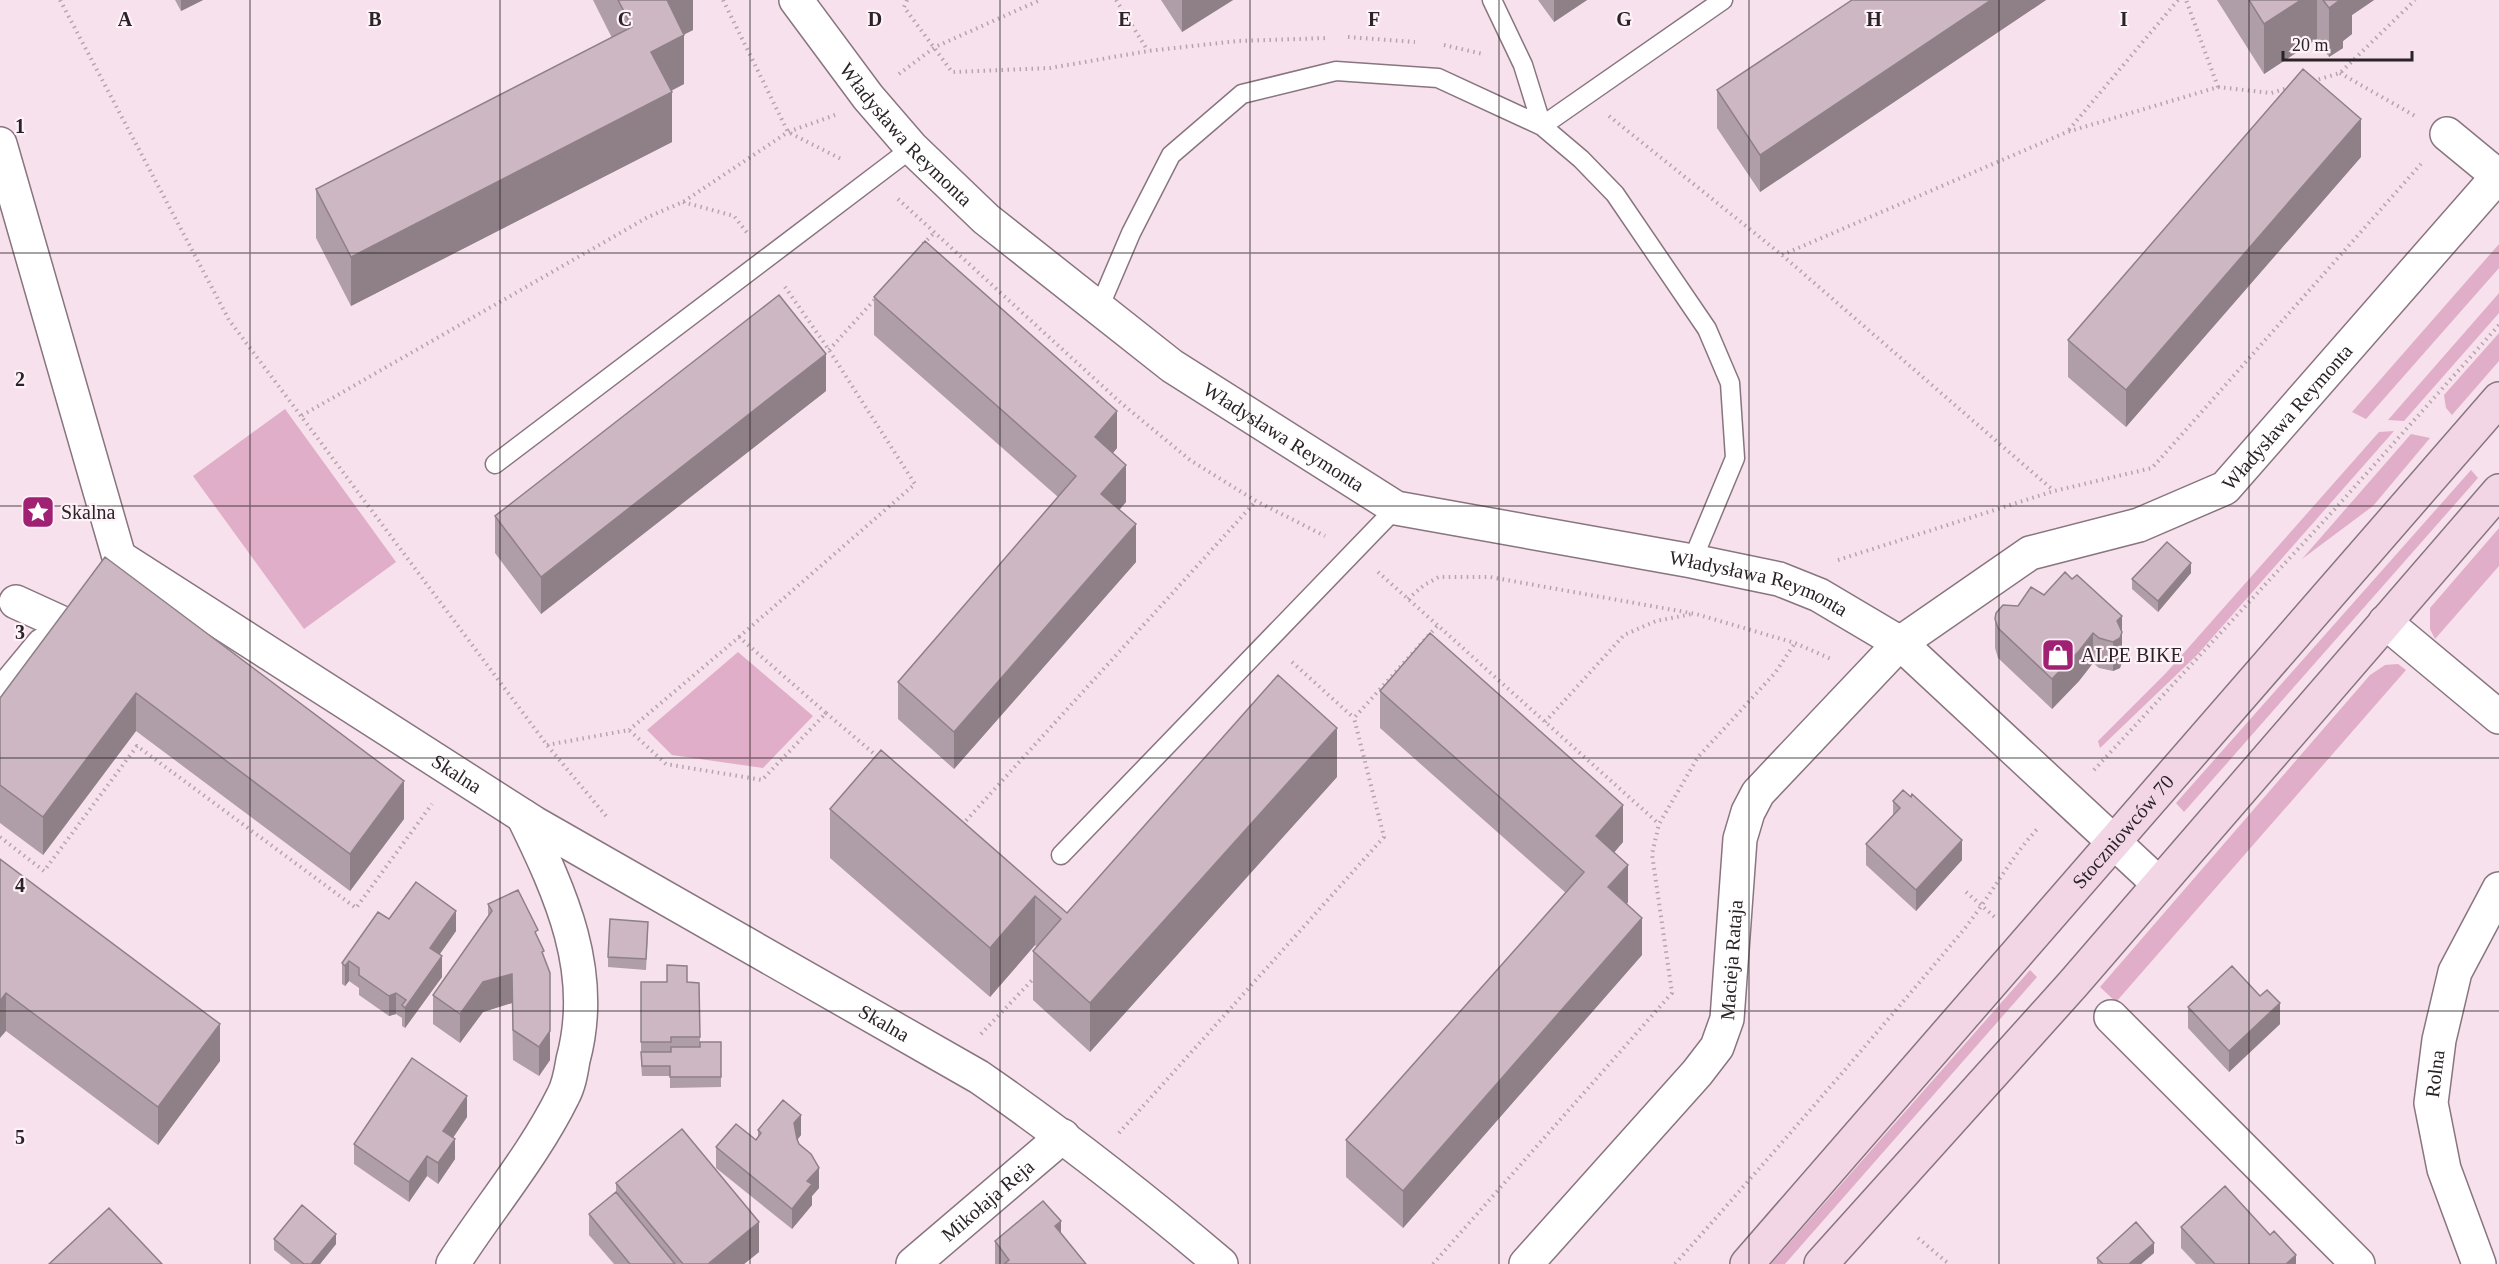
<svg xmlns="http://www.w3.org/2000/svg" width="2499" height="1264" viewBox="0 0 2499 1264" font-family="Georgia,serif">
<rect width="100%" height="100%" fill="#f7e1ec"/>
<path fill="#e0aec8" d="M 2499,244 L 2499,268 L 2366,419 L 2352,412 Z
M 2499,293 L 2499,313 L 2404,421 L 2388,420 Z
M 2499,333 L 2499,361 L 2452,415 L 2446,408 L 2444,395 Z
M 285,409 L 396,562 L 304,629 L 193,476 Z
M 2394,431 L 2197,655 L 2100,748 L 2098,741 L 2166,673 L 2379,432 Z
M 2411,434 L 2430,438 L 2373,506 L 2302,559 Z
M 2471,470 L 2478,478 L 2184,812 L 2176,803 Z
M 2499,528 L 2499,566 L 2435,639 L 2430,629 L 2430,608 Z
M 738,652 L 813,716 L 763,768 L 672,755 L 647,730 Z
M 2398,664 L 2406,670 L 2116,1002 L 2100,987 L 2370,675 L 2385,665 Z
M 2030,970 L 2037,977 L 1785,1264 L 1771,1264 Z"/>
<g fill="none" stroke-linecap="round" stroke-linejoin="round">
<defs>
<path id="lane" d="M 1492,0 L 1523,65 L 1542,126
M 1542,126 L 1723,0
M 1099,308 L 1131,233 L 1171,155 L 1242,94 L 1336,71 L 1438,78 L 1542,126 L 1581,159 L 1615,194 L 1707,329 L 1730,383 L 1735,458 L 1692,561
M 495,464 L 912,148
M 1061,855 L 1396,508"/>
<g id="street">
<path id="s1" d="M 796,0 L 868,97 L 912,148 L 986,219 L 1172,366 L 1396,508 L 1692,561 L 1779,579 L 1819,595 L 1900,643 L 2159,884"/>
<path id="s2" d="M 0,144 L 119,557 L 534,823 L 979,1077 C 1063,1135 1143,1198 1221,1264"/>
<path d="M 16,602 L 62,623"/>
<path d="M 2385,622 L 2499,717"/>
<path d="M 0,697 L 43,645"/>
<path d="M 2111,1017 L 2358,1264"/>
<path d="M 453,1264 C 489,1208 534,1155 563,1096 C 569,1085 571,1072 573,1060 C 597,972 561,894 523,816"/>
<path id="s3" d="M 913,1264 L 1063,1136"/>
<path id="s4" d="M 1526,1264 L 1697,1073 L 1717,1047 L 1727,1019 L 1740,839 L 1748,812 L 1758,793 L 1900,643 L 2030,553 L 2139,525 L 2225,488 L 2498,176 L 2447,134"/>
<path id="s5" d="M 2479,1264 L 2444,1169 L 2431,1103 L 2439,1040 L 2455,972 L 2499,889"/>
</g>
<g id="secondary">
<path id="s6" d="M 1747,1264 L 2499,399"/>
<path d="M 1821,1264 L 2073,984 L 2499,491"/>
</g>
</defs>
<use href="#lane" stroke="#88757f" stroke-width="21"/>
<use href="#street" stroke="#88757f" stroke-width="36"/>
<use href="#secondary" stroke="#88757f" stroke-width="36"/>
<path stroke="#b5a4ac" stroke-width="4" stroke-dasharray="1.5 4.5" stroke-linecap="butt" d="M 60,0 L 229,320 L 301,416
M 723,0 L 788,132 L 843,160
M 907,0 L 904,7 L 952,72 L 1050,68 L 1148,51 L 1237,41 L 1328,38
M 1116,0 L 1148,51
M 2178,0 L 2067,132 L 2218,87 L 2186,0
M 1348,37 L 1415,42
M 1444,45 L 1483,54
M 2340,73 L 2415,116
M 899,74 L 935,47 L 1040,0
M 2313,81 L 2340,73 L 2415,0
M 2218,87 L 2271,93 L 2291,87
M 1609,116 L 1782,255 L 2054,491
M 898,199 L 1121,403 L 1190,460 L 1256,501 L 1325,536
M 683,202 L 734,216 L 748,234
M 923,244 L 934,233
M 1782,255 L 2067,132
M 829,350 L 877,297
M 1838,560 L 2054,491 L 2152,468 L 2421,164
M 1378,572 L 1659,824
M 1408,599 L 1424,585 L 1439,577 L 1490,577 L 1696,614 L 1795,643 L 1831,659
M 739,637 L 915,484 L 829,350 L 783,284
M 1292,662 L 1354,718
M 826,713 L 878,757
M 1545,722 L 1624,635 L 1656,621 L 1692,614
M 547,745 L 629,730 L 666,764 L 762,780 L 826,713 L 739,637 L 629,730
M 2094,770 L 2334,510 L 2499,325
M 606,816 L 547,745 L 301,416 L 648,217 L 683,202 L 788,132 L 835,115
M 962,825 L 1256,501
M 0,837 L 44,871 L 137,746 L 356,908 L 432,804
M 1966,892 L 1997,919
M 981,1034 L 1036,976
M 1119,1133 L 1384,837 L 1354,718 L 1438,625
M 1918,1238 L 1949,1264
M 1433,1264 L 1672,993 L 1652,854 L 1659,824 L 1698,757 L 1775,673 L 1795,643
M 1675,1264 C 1772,1155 1867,1045 1961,933 C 1989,899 2009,859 2039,827"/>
<use href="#lane" stroke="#fff" stroke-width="18"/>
<use href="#street" stroke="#fff" stroke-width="33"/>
<use href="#secondary" stroke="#f2d6e6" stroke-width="33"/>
</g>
<path fill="#af9da7" d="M 175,0 L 203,0 L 181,11 Z
M 593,0 L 693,0 L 693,30 L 683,35 L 684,84 L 671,91 L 672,142 L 351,306 L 316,238 L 316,189 L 612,38 Z
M 1161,0 L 1233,0 L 1182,32 Z
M 1538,0 L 1587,0 L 1554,22 Z
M 1852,0 L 2046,0 L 1760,192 L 1717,128 L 1717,90 Z
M 2217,0 L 2374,0 L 2352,15 L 2352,34 L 2343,41 L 2343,48 L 2329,57 L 2317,39 L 2264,74 Z
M 2361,157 L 2126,427 L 2068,377 L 2068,340 Z
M 874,297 L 1117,448 L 1113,453 L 1126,502 L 1119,510 L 1136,562 L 954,769 L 898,719 L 898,682 L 1058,497 L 874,335 Z
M 826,391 L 541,614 L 495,553 L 495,516 Z
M 105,557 L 404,819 L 350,891 L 136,731 L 43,855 L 0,823 L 0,698 Z
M 2191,573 L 2158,612 L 2132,589 L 2132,579 Z
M 2072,579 L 2122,616 L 2122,662 L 2120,668 L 2113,671 L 2099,668 L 2093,663 L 2079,681 L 2052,709 L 1998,658 L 1995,648 L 1995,619 L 2018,606 L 2044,595 Z
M 1380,691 L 1623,842 L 1614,852 L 1628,902 L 1627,904 L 1642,955 L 1403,1228 L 1346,1177 L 1346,1140 L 1566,893 L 1380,728 Z
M 881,750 L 1067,913 L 1337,777 L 1090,1052 L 1033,1000 L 1033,951 L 1037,947 L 1035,945 L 990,997 L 830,858 L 830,809 Z
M 1893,801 L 1962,860 L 1916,911 L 1866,865 L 1866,844 L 1893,816 Z
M 0,859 L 220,1061 L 158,1145 L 6,1031 Z
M 488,904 L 538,938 L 544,958 L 550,1060 L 539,1076 L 513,1060 L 512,1003 L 483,1012 L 460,1043 L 433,1024 L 433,995 L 488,916 Z
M 389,919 L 456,931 L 439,955 L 442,977 L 405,1028 L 402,1026 L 402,1018 L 396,1014 L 389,1016 L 359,995 L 359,988 L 349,981 L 345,986 L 342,984 L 342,963 Z
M 648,932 L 646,970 L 608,967 L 608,957 Z
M 641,982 L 699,983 L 700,1042 L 721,1042 L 721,1087 L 670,1088 L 670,1076 L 642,1076 L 641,1063 Z
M 2188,1007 L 2280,1024 L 2229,1072 L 2188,1028 Z
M 467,1117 L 453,1138 L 455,1159 L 438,1184 L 427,1176 L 409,1202 L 354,1164 L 354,1144 Z
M 758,1130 L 801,1135 L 797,1140 L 819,1188 L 812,1196 L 812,1205 L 792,1229 L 716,1168 L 716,1147 L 756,1140 L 758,1137 Z
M 616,1183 L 759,1252 L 744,1264 L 614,1264 L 589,1235 L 589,1214 L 616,1192 Z
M 2181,1227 L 2296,1264 L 2196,1264 L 2181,1248 Z
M 1061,1233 L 1086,1264 L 995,1264 L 995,1241 Z
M 274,1239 L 336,1244 L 320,1264 L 291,1264 L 274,1250 Z
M 2154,1253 L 2141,1264 L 2097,1264 L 2097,1258 Z"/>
<path fill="#8f8088" d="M 181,0 L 203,0 L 181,11 Z
M 665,0 L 693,0 L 693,30 L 665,44 Z
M 1182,0 L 1233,0 L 1182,32 Z
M 1554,0 L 1587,0 L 1554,22 Z
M 1991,0 L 2046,0 L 1760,192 L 1760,155 Z
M 2301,0 L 2317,0 L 2317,39 L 2264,74 L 2264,24 Z
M 2340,0 L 2374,0 L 2352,15 L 2352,34 L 2343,41 L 2343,48 L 2329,57 L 2329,8 Z
M 684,35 L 684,84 L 651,101 L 651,52 Z
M 672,92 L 672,142 L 351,306 L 351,257 Z
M 2361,119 L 2361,157 L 2126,427 L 2126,390 Z
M 826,354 L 826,391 L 541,614 L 541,577 Z
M 1117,411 L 1117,448 L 1095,474 L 1095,437 Z
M 1126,465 L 1126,502 L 1101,531 L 1101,494 Z
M 1136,524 L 1136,562 L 954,769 L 954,732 Z
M 2191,563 L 2191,573 L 2158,612 L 2158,601 Z
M 2122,616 L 2122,662 L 2120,668 L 2113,671 L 2113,642 L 2117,621 Z
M 2093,633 L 2093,663 L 2079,681 L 2052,709 L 2052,679 Z
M 136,693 L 136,731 L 43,855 L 43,817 Z
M 1337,728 L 1337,777 L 1090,1052 L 1090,1003 Z
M 404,781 L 404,819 L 350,891 L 350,854 Z
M 1623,805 L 1623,842 L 1596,874 L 1596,836 Z
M 1962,840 L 1962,860 L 1916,911 L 1916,890 Z
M 1628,865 L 1628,902 L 1608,925 L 1608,887 Z
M 1035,896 L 1035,945 L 990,997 L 990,948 Z
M 456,911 L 456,931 L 430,968 L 430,948 Z
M 1642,918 L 1642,955 L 1403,1228 L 1403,1191 Z
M 442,956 L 442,977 L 405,1028 L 405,1008 Z
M 349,961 L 349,981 L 345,986 L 345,966 Z
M 550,973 L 550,1060 L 539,1076 L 539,1047 Z
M 512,974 L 512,1003 L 483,1012 L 460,1043 L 460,1014 L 483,982 Z
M 6,993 L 6,1031 L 0,1038 L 0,1001 Z
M 396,993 L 396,1014 L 389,1016 L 389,996 Z
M 2280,1003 L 2280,1024 L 2229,1072 L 2229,1051 Z
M 220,1024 L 220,1061 L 158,1145 L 158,1107 Z
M 467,1096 L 467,1117 L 443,1152 L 443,1131 Z
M 801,1115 L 801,1135 L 794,1144 L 794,1123 Z
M 455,1139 L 455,1159 L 438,1184 L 438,1163 Z
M 427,1156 L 427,1176 L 409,1202 L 409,1182 Z
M 819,1168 L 819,1188 L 812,1196 L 812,1205 L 792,1229 L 792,1209 L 807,1181 Z
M 1061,1221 L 1061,1251 L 1055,1226 Z
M 759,1222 L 759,1252 L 744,1264 L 708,1264 Z
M 336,1234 L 336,1244 L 320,1264 L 311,1264 Z
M 2154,1243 L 2154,1253 L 2141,1264 L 2130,1264 L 2130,1263 Z
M 2296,1255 L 2296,1264 L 2286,1264 Z"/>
<path fill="#ccb7c2" stroke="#8f8088" stroke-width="1.5" d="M 618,0 L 667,0 L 684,35 L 651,52 L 672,92 L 351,257 L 316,189 L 632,27 Z
M 1852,0 L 1991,0 L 1760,155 L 1717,90 Z
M 2249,0 L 2301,0 L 2264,24 Z
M 2323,0 L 2340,0 L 2329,8 Z
M 2303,69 L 2361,119 L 2126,390 L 2068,340 Z
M 925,241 L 1117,411 L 1095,437 L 1126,465 L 1101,494 L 1136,524 L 954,732 L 898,682 L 1076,476 L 874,297 Z
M 779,295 L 826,354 L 541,577 L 495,516 Z
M 2167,542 L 2191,563 L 2158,601 L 2132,579 Z
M 105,557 L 404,781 L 350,854 L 136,693 L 43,817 L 0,785 L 0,698 Z
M 2065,572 L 2072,579 L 2077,575 L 2122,616 L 2117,621 L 2122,632 L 2120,638 L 2113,642 L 2099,638 L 2093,633 L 2079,651 L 2052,679 L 1998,628 L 1995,619 L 1996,613 L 2003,605 L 2018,606 L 2031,587 L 2044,595 Z
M 1430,633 L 1623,805 L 1596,836 L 1628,865 L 1608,887 L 1642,918 L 1403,1191 L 1346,1140 L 1584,872 L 1380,691 Z
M 1278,675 L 1337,728 L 1090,1003 L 1033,951 L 1061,919 L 1035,896 L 990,948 L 830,809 L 881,750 L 1067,913 Z
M 1903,790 L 1911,797 L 1912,794 L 1962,840 L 1916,890 L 1866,844 L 1900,808 L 1893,801 Z
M 0,859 L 220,1024 L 158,1107 L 6,993 L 0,1001 Z
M 416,882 L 456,911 L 430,948 L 442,956 L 405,1008 L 402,1005 L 406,1000 L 396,993 L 389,996 L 359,975 L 359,968 L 349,961 L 345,966 L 342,963 L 378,912 L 389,919 Z
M 518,890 L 538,930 L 535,932 L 544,951 L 542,952 L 550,973 L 550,1031 L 539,1047 L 513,1030 L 512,974 L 483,982 L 460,1014 L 433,995 L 492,911 L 488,904 Z
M 610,919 L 648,922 L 646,959 L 608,957 Z
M 667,965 L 687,966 L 687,982 L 699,983 L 700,1037 L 671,1037 L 671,1042 L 641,1042 L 641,982 L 667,982 Z
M 2232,966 L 2260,996 L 2267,990 L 2280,1003 L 2229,1051 L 2188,1007 Z
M 700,1042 L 721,1042 L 721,1077 L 670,1077 L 670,1066 L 642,1066 L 641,1052 L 671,1052 L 671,1047 L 700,1047 Z
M 412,1058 L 467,1096 L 443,1131 L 455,1139 L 438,1163 L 427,1156 L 409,1182 L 354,1144 Z
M 783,1100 L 801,1115 L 794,1123 L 797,1139 L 799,1144 L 811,1154 L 819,1168 L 807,1181 L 812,1184 L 792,1209 L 716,1147 L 736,1124 L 756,1140 L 761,1133 L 758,1130 Z
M 682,1129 L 759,1222 L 708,1264 L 683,1264 L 616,1183 Z
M 2225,1186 L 2270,1235 L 2274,1231 L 2296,1255 L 2286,1264 L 2215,1264 L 2181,1227 Z
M 616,1192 L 675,1264 L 630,1264 L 589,1214 Z
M 1043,1201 L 1061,1221 L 1055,1226 L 1086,1264 L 1004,1264 L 1009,1260 L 995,1241 Z
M 302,1205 L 336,1234 L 311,1264 L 304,1264 L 274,1239 Z
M 109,1208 L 162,1264 L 49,1264 Z
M 2136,1222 L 2154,1243 L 2130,1263 L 2131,1264 L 2103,1264 L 2097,1258 Z"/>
<path fill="none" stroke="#2a2327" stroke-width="1.5" stroke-opacity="0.55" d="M 250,0 L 250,1264M 500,0 L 500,1264M 750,0 L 750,1264M 1000,0 L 1000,1264M 1250,0 L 1250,1264M 1499,0 L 1499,1264M 1749,0 L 1749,1264M 1999,0 L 1999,1264M 2249,0 L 2249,1264M 0,253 L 2499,253M 0,506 L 2499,506M 0,758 L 2499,758M 0,1011 L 2499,1011"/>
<defs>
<symbol id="sight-square" viewBox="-11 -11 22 22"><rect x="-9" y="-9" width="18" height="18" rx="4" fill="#a02174" stroke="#fff1f8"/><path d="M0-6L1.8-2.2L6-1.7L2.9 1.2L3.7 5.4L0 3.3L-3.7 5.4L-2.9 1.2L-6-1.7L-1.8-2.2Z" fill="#fff"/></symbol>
<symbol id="shop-square" viewBox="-11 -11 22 22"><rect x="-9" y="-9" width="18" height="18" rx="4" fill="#a02174" stroke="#fff1f8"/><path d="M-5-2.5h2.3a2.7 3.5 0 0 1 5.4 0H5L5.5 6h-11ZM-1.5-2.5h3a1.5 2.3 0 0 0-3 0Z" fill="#fff"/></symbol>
</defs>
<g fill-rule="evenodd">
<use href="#sight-square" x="19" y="493" width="38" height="38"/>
<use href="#shop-square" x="2039" y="636" width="38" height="38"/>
</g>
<g text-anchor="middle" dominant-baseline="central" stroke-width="4.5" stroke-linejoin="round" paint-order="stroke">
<g font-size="20" fill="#2a2327" stroke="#fff1f8">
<text stroke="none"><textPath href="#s1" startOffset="174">Władysława Reymonta</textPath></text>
<text stroke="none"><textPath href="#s4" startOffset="1214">Władysława Reymonta</textPath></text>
<text stroke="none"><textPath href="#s1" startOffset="660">Władysława Reymonta</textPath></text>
<text stroke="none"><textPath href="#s1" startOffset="1164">Władysława Reymonta</textPath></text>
<text stroke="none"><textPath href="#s2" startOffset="831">Skalna</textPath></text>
<text stroke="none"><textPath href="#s6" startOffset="573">Stoczniowców 70</textPath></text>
<text stroke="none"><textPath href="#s4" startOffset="378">Macieja Rataja</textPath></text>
<text stroke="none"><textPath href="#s2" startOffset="1326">Skalna</textPath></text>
<text stroke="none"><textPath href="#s5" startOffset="198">Rolna</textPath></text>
<text stroke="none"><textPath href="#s3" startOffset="98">Mikołaja Reja</textPath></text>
</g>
<g font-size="20" fill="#2a2327" stroke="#fff1f8" text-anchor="start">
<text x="61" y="512">Skalna</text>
<text x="2081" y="655">ALPE BIKE</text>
</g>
</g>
<g font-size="20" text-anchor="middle" font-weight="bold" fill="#2a2327" stroke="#fff1f8" stroke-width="4.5" stroke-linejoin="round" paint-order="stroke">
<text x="125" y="26">A</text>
<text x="375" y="26">B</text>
<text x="625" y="26">C</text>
<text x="875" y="26">D</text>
<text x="1125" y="26">E</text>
<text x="1374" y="26">F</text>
<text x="1624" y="26">G</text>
<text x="1874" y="26">H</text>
<text x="2124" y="26">I</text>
<text x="20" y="133">1</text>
<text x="20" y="386">2</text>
<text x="20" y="639">3</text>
<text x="20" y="892">4</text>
<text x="20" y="1144">5</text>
</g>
<path d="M2283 51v9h129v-9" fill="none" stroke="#2a2327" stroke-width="3"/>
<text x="2292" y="51" font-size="18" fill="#2a2327" stroke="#fff1f8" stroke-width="4.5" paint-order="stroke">20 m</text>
</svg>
